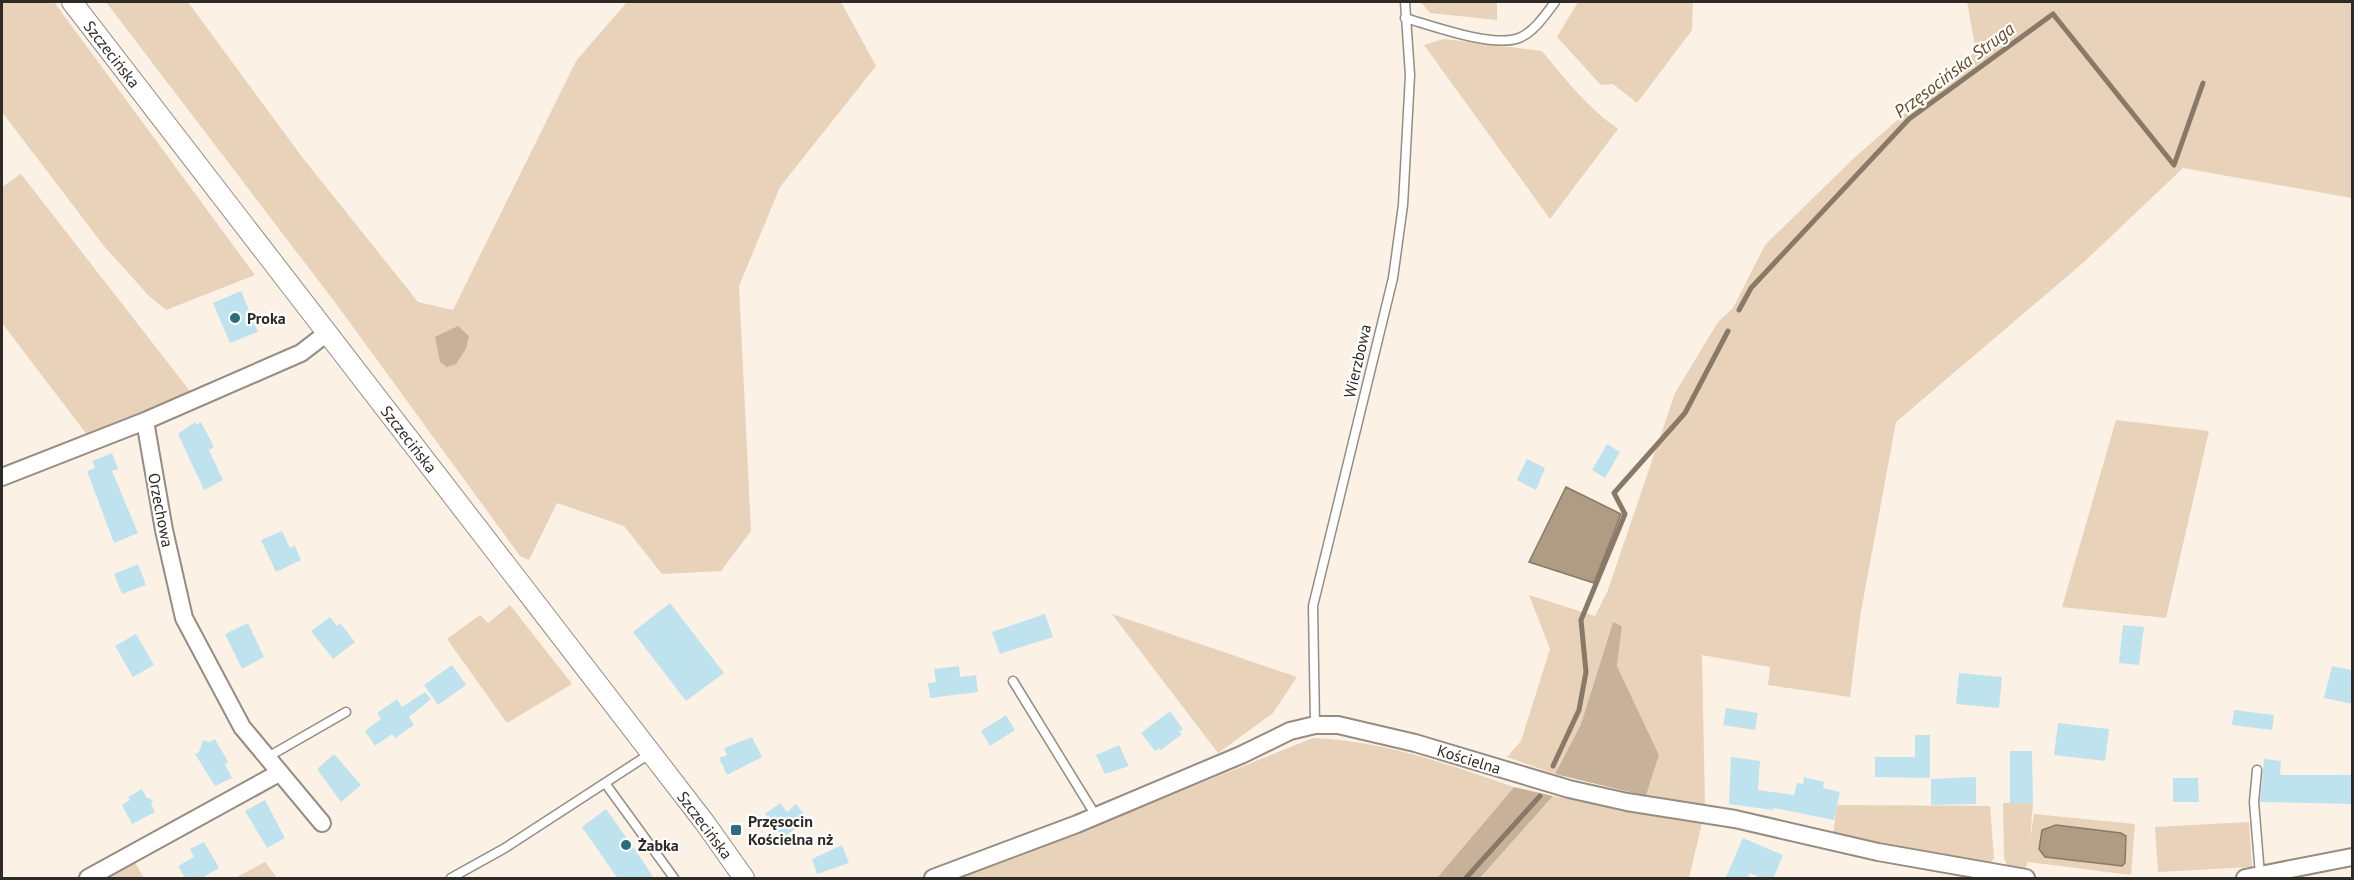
<svg xmlns="http://www.w3.org/2000/svg" width="2354" height="880" viewBox="0 0 2354 880" font-family="'PT Sans',sans-serif">
<rect width="100%" height="100%" fill="#fcf1e5"/>
<path fill="#e8d2b9" d="M 2,2 L 54,2 L 255,275 L 166,310 L 148,295 L 104,246 L 2,112 Z
M 106,2 L 188,2 L 302,157 L 418,302 L 453,310 L 576,61 L 627,2 L 841,2 L 876,66 L 780,187 L 739,286 L 751,531 L 721,571 L 662,574 L 624,526 L 557,503 L 529,560 L 520,556 L 337,305 Z
M 1421,2 L 1497,2 L 1497,20 L 1430,13 Z
M 1578,2 L 1693,2 L 1692,30 L 1637,103 L 1613,84 L 1601,85 L 1557,37 Z
M 1967,2 L 2352,2 L 2352,198 L 2183,168 L 2084,262 L 1896,422 L 1860,617 L 1850,697 L 1768,685 L 1770,667 L 1702,655 L 1705,807 L 1646,796 L 1659,755 L 1617,666 L 1622,626 L 1613,622 L 1581,724 L 1555,774 L 1507,757 L 1521,741 L 1550,649 L 1529,595 L 1595,616 L 1608,590 L 1675,393 L 1718,322 L 1733,308 L 1765,245 L 1853,159 L 1976,51 Z
M 1444,39 L 1542,51 C 1566,80 1588,108 1618,129 L 1550,219 L 1424,45 Z
M 21,174 L 193,395 L 88,436 L 2,323 L 2,187 Z
M 2116,420 L 2209,431 L 2166,618 L 2062,607 Z
M 510,605 L 572,684 L 507,723 L 447,639 L 480,615 L 488,623 Z
M 1112,614 L 1297,677 L 1273,713 L 1218,753 Z
M 1313,738 C 1381,740 1450,765 1514,787 L 1437,878 L 958,878 L 1018,857 Z
M 1553,796 L 1702,823 L 1689,878 L 1480,878 Z
M 2003,803 L 2033,803 L 2030,840 L 2034,814 L 2135,824 L 2131,875 L 2028,862 L 2025,869 L 2009,869 L 2004,858 Z
M 1837,805 L 1990,806 L 1994,858 L 1990,864 L 1833,834 Z
M 2249,822 L 2252,867 L 2158,872 L 2155,827 Z
M 128,851 L 144,878 L 76,878 Z
M 265,862 L 277,878 L 235,878 Z"/>
<path fill="#c7b199" d="M 458,326 L 469,336 L 466,349 L 456,364 L 447,367 L 440,362 L 435,337 Z
M 1613,622 L 1622,626 L 1617,666 L 1659,755 L 1646,796 L 1555,774 L 1581,724 Z
M 1514,787 L 1553,796 L 1480,878 L 1437,878 Z"/>
<path fill="#b09b83" stroke="#897967" stroke-width="1.5" d="M 1566,487 L 1621,514 L 1594,583 L 1529,562 Z
M 2056,825 L 2121,833 L 2126,836 L 2125,863 L 2122,866 L 2045,857 L 2039,849 L 2042,830 Z"/>
<g fill="none" stroke-linecap="round" stroke-linejoin="round">
<path stroke="#897967" stroke-width="5" d="M 1739,310 L 1751,288 L 1909,119 L 2053,14 L 2174,165 L 2203,83
M 1553,766 L 1579,710 L 1586,672 L 1581,620 L 1625,514 L 1614,493 L 1685,413 L 1728,331
M 1466,878 L 1540,796"/>
</g>
<path fill="#bee3ee" d="M 241,291 L 258,332 L 230,343 L 213,303 Z
M 195,422 L 196,425 L 201,422 L 214,447 L 209,450 L 223,480 L 204,490 L 178,434 Z
M 1607,444 L 1620,452 L 1605,478 L 1592,470 Z
M 112,453 L 118,469 L 112,471 L 138,533 L 114,543 L 87,471 L 95,468 L 92,461 Z
M 1527,459 L 1545,468 L 1536,490 L 1517,480 Z
M 282,531 L 290,548 L 295,546 L 301,560 L 276,572 L 261,540 Z
M 138,564 L 146,585 L 122,594 L 114,574 Z
M 670,603 L 724,673 L 686,701 L 633,632 Z
M 1045,614 L 1053,637 L 1000,654 L 992,632 Z
M 330,617 L 337,626 L 340,623 L 355,642 L 333,659 L 311,631 Z
M 248,623 L 264,657 L 242,669 L 225,634 Z
M 2123,625 L 2144,627 L 2139,665 L 2119,663 Z
M 136,634 L 154,665 L 133,677 L 115,646 Z
M 452,665 L 466,685 L 438,705 L 424,685 Z
M 959,666 L 960,677 L 976,675 L 978,692 L 930,698 L 928,683 L 936,682 L 934,669 Z
M 2332,666 L 2352,670 L 2352,704 L 2324,698 Z
M 1959,673 L 2002,677 L 1999,708 L 1956,704 Z
M 425,692 L 431,699 L 409,717 L 414,725 L 395,738 L 392,734 L 375,746 L 365,731 L 381,719 L 377,713 L 397,699 L 402,707 Z
M 1726,708 L 1758,713 L 1755,730 L 1723,725 Z
M 2234,710 L 2274,715 L 2272,730 L 2232,725 Z
M 1170,711 L 1183,729 L 1179,732 L 1182,734 L 1161,750 L 1159,748 L 1155,751 L 1141,733 Z
M 1006,715 L 1015,730 L 990,746 L 981,731 Z
M 2058,723 L 2109,729 L 2105,761 L 2054,755 Z
M 1915,735 L 1930,735 L 1930,778 L 1875,777 L 1875,757 L 1915,757 Z
M 752,737 L 762,757 L 727,775 L 719,758 L 727,755 L 724,748 Z
M 215,739 L 228,762 L 225,764 L 232,778 L 215,786 L 195,754 L 199,752 L 203,740 L 209,742 Z
M 1119,745 L 1129,766 L 1105,774 L 1096,755 Z
M 2010,751 L 2032,751 L 2033,803 L 2010,803 Z
M 334,754 L 361,785 L 341,802 L 317,769 Z
M 1731,757 L 1760,761 L 1758,790 L 1794,795 L 1797,783 L 1803,784 L 1804,777 L 1824,782 L 1823,788 L 1840,792 L 1834,820 L 1774,808 L 1773,810 L 1729,804 Z
M 2264,759 L 2281,761 L 2280,775 L 2352,775 L 2352,804 L 2260,802 Z
M 1976,777 L 1976,804 L 1931,805 L 1931,779 Z
M 2173,778 L 2198,778 L 2199,802 L 2173,802 Z
M 142,789 L 147,798 L 153,800 L 151,805 L 155,812 L 132,824 L 122,805 L 130,800 L 128,797 Z
M 265,800 L 285,838 L 267,848 L 245,811 Z
M 780,803 L 787,812 L 796,804 L 808,819 L 783,838 L 765,814 Z
M 606,809 L 645,864 L 654,879 L 618,879 L 582,827 Z
M 1743,838 L 1783,855 L 1773,879 L 1763,879 L 1750,873 L 1747,879 L 1725,879 Z
M 204,842 L 219,868 L 200,879 L 186,879 L 178,866 L 194,857 L 190,849 Z
M 842,845 L 849,863 L 817,874 L 812,859 Z"/>
<g fill="none" stroke-linecap="round" stroke-linejoin="round">
<defs>
<path id="service" d="M 1405,18 C 1433,26 1493,48 1519,38 C 1534,32 1546,14 1555,2
M 1013,681 L 1096,816
M 1315,725 L 1313,606 L 1393,278 L 1403,205 L 1410,75 L 1405,2
M 266,758 L 346,712
M 2257,770 L 2254,802 L 2260,875
M 605,783 L 674,878
M 451,878 L 505,848 L 651,753"/>
<path id="minor" d="M 145,421 L 164,530 L 184,618 L 242,727 L 322,823
M 2,477 L 145,421 L 301,353 L 327,333
M 88,878 L 279,773
M 933,878 L 1077,824 L 1241,755 L 1290,731 L 1315,725 L 1338,725 L 1415,743 L 1569,789 L 1627,802 L 1735,819 L 1878,852 L 2026,878
M 2245,878 L 2352,857"/>
<path id="tertiary" d="M 72,2 L 705,823 L 744,878"/>
</defs>
<use href="#service" stroke="#968c81" stroke-width="11"/>
<use href="#minor" stroke="#968c81" stroke-width="20"/>
<use href="#tertiary" stroke="#968c81" stroke-width="22"/>
<use href="#service" stroke="#fff" stroke-width="8"/>
<use href="#minor" stroke="#fff" stroke-width="16"/>
<use href="#tertiary" stroke="#fff" stroke-width="20"/>
</g>
<g fill="#296d7e" stroke="#fff" stroke-width="2">
<circle cx="235" cy="318" r="6"/>
<rect x="730" y="824" width="12" height="12" rx="3"/>
<circle cx="626" cy="845" r="6"/>
</g>
<g text-anchor="middle" dominant-baseline="central" stroke-width="4.5" stroke-linejoin="round" paint-order="stroke">
<g font-size="16" fill="#2e2b26" stroke="#fff">
<text transform="translate(112 54) rotate(52)">Szczecińska</text>
<text transform="translate(1357 361) rotate(-77)">Wierzbowa</text>
<text transform="translate(409 439) rotate(52)">Szczecińska</text>
<text transform="translate(161 510) rotate(79)">Orzechowa</text>
<text transform="translate(1469 759) rotate(17)">Kościelna</text>
<text transform="translate(705 825) rotate(53)">Szczecińska</text>
</g>
<g font-size="16" font-weight="bold" fill="#2e2b26" stroke="#fff" text-anchor="start">
<text x="247" y="318">Proka</text>
<text x="748" y="821">Przęsocin<tspan x="748" dy="18">Kościelna nż</tspan></text>
<text x="638" y="845">Żabka</text>
</g>
<g font-size="18" font-style="italic" fill="#694920" stroke="#fff">
<text transform="translate(1954 70) rotate(-37)">Przęsocińska Struga</text>
</g>
</g>
<rect width="2354" height="880" fill="none" stroke="#2e2b26" stroke-width="6"/>
</svg>
